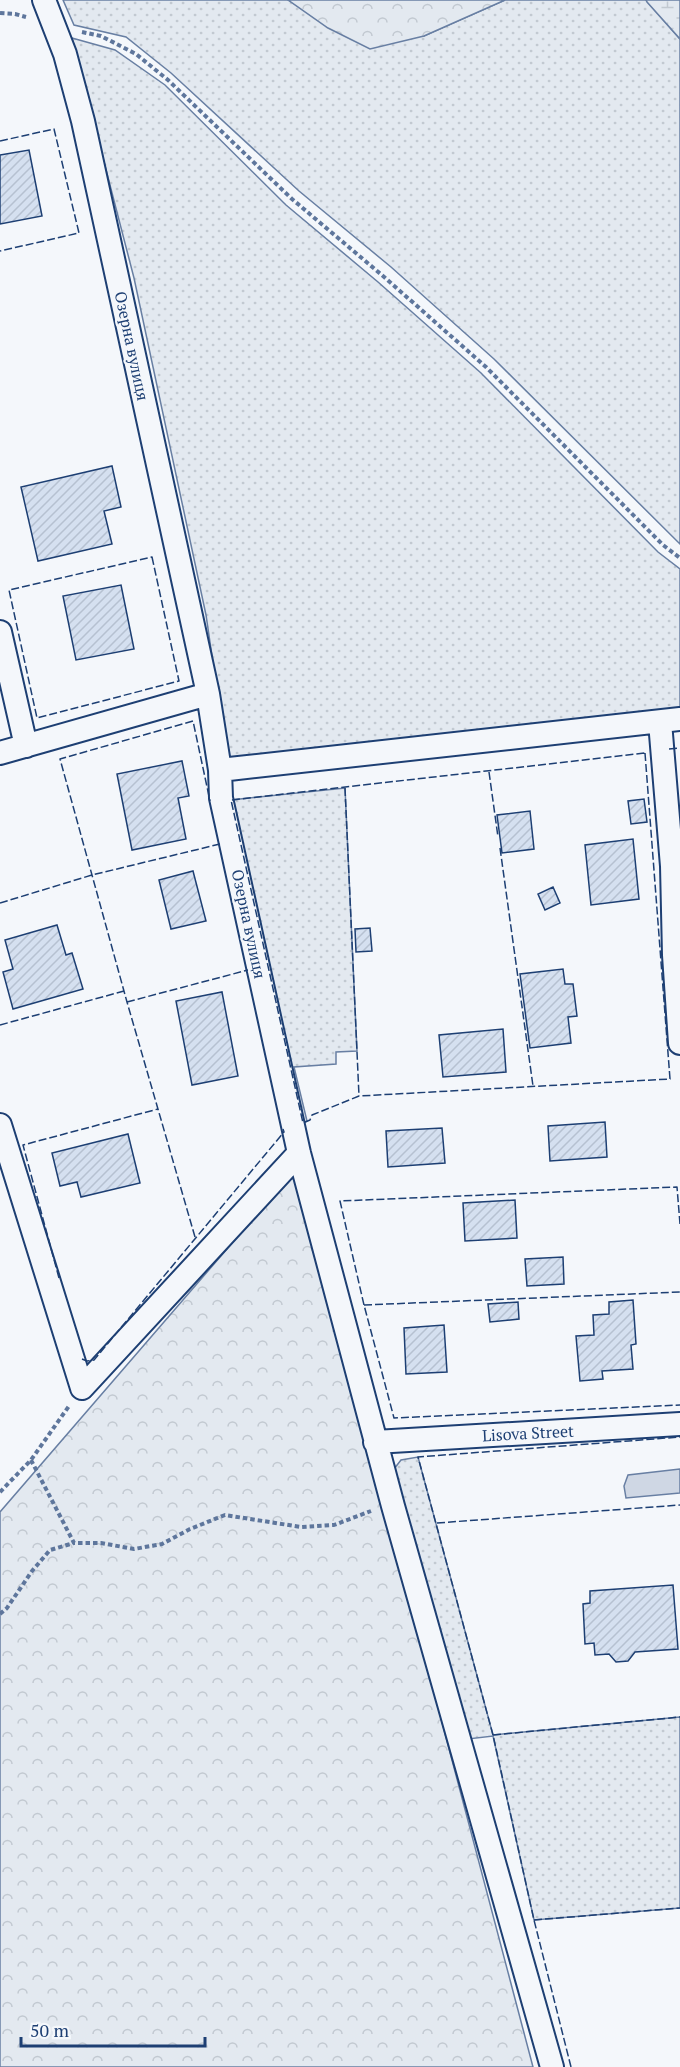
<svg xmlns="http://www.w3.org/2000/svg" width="680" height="2067" viewBox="0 0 680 2067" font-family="'PT Serif',serif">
<defs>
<pattern id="grass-dots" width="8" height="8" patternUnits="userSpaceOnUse" patternTransform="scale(1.5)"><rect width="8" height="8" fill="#e3e9f0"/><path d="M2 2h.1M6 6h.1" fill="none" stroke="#c2c9d1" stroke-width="1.8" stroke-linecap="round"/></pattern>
<pattern id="forest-crowns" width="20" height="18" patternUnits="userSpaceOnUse" patternTransform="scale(1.5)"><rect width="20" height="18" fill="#e3e9f0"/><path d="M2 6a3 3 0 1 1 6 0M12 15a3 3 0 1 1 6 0" fill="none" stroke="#c2c9d1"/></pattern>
<pattern id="wetland-marsh" width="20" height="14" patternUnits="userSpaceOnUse" patternTransform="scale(1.5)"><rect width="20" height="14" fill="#e3e9f0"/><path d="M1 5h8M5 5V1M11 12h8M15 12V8" fill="none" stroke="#c2c9d1"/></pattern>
<pattern id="building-hatch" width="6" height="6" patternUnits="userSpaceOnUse" patternTransform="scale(1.5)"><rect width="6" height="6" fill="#d5e0f0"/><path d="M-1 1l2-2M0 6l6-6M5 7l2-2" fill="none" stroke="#b6c1d1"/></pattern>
</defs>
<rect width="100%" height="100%" fill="#f4f7fb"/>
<path fill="url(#grass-dots)" stroke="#687fa3" stroke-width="1.5" d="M 63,0 L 288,0 L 424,36 L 505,0 L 646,0 L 680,39 L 680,544 L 494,359 L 391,267 L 299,191 L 171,73 L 126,37 L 74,25 Z
M 72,38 L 115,50 L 165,85 L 286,205 L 378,282 L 481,373 L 658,552 L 680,569 L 680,709 L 227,759 L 206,615 L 134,278 Z
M 345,788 L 357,1051 L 336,1052 L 336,1064 L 294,1067 L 307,1121 L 303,1123 L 231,800 Z
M 418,1457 L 493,1735 L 680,1717 L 680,1908 L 534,1920 L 493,1736 L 468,1739 L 394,1469 L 401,1460 Z"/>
<path fill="url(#forest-crowns)" stroke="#687fa3" stroke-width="1.5" d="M 288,0 L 505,0 L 424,36 L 370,49 L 328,28 Z
M 296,1169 L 533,2067 L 0,2067 L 0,1512 Z"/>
<path fill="url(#wetland-marsh)" stroke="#687fa3" stroke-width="1.5" d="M 646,0 L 680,0 L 680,39 L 647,2 Z"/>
<path fill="#cfd7e4" stroke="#687fa3" stroke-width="1.5" d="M 680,1469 L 680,1493 L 626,1498 L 624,1486 L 628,1475 Z"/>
<path fill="url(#building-hatch)" stroke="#1d3f73" stroke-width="1.5" d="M 29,150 L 42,216 L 0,224 L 0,155 Z
M 112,466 L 121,507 L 104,511 L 112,544 L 38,561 L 21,487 Z
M 121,585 L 134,649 L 76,660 L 63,596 Z
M 182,761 L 189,796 L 178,798 L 186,839 L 132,850 L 117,774 Z
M 644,799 L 647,822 L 631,824 L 628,801 Z
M 530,811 L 534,849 L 502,853 L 497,815 Z
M 633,839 L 639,899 L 591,905 L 585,845 Z
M 193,871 L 206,921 L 171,929 L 159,880 Z
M 553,887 L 560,903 L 545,910 L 538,894 Z
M 57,925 L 66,955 L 72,953 L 83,989 L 13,1009 L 3,972 L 13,969 L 5,940 Z
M 370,928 L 372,951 L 356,952 L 355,929 Z
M 563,969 L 565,984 L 573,984 L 577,1016 L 568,1017 L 571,1043 L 530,1048 L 520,974 Z
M 222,992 L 238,1076 L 192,1085 L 176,1001 Z
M 503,1029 L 506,1072 L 443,1077 L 439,1035 Z
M 605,1122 L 607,1157 L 550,1161 L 548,1126 Z
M 442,1128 L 445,1163 L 388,1167 L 386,1131 Z
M 128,1134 L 140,1183 L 81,1197 L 77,1182 L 60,1186 L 52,1153 Z
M 515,1200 L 517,1238 L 465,1241 L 463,1203 Z
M 563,1257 L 564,1284 L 527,1286 L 525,1259 Z
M 633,1300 L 636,1344 L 631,1345 L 633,1369 L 602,1371 L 603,1379 L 580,1381 L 576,1336 L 594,1335 L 593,1315 L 609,1314 L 609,1302 Z
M 518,1302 L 519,1319 L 490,1322 L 488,1304 Z
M 444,1325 L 447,1372 L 406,1374 L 404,1328 Z
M 673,1585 L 678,1649 L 635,1652 L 628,1661 L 616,1662 L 609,1654 L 595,1655 L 594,1643 L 585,1644 L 583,1604 L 590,1603 L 590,1591 Z"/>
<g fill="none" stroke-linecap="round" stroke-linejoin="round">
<defs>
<path id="minor" d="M 44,0 L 65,54 L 83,121 L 208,694 L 220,770 L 221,798 L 299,1153 L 393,1506 L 552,2067
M 0,632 L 26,746
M 660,722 L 672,866 L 674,955 L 680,1043
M 0,753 L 208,694
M 220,770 L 680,719
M 0,1125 L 82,1388
M 82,1388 L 299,1153
M 375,1442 L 680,1424"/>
</defs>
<use href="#minor" stroke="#1d3f73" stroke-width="26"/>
<path stroke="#5e769c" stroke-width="4" stroke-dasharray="4.5 3" stroke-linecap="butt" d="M 0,13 L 15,14 L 26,17
M 82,32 L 101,36 L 136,54 L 168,80 L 292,199 L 383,276 L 486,367 L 663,545 L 680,558
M 31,1460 L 74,1543 L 101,1543 L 134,1549 L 162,1544 L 190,1529 L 225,1515 L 301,1527 L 334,1525 L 371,1511
M 0,1492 L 31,1460 L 69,1406
M 0,1614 L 7,1608 L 32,1571 L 50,1550 L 74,1543"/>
<use href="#minor" stroke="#f4f7fb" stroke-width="22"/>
<path stroke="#1d3f73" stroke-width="1.5" stroke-dasharray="8 3" stroke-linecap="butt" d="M 0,141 L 54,129 L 79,233 L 0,251
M 152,557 L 179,681 L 37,718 L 9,590 Z
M 669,749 L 680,748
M 645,753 L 670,1079 L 359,1096 L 312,1115 L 310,1120 L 303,1123 L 231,800 Z
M 489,772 L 498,837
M 345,788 L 359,1096
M 500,848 L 533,1086
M 0,903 L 92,875 L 220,844
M 127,1002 L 248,970
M 0,1025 L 124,991
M 680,1224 L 677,1187 L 340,1201 L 364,1305 L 394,1418 L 680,1405
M 195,1237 L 127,1002 L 60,759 L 193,721 L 210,801
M 59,1278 L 23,1145 L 158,1109
M 364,1305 L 680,1292
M 82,1359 L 87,1361 L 94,1360 L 284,1132 L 283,1129
M 437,1523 L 680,1505
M 493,1735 L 680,1717
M 534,1920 L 680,1908
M 571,2067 L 534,1920 L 493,1735 L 418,1457 L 680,1437"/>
</g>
<g text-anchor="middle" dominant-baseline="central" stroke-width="4.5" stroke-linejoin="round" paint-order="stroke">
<g font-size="16" fill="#1d3f73" stroke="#f4f7fb">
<text transform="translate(132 346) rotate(78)">Озерна вулиця</text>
<text transform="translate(249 924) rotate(78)">Озерна вулиця</text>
<text transform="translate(528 1433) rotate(-3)">Lisova Street</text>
</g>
</g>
<path d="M21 2037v9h184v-9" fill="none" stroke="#1d3f73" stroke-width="3"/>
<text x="30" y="2037" font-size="18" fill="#1d3f73" stroke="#f4f7fb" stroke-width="4.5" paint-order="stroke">50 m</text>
</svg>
